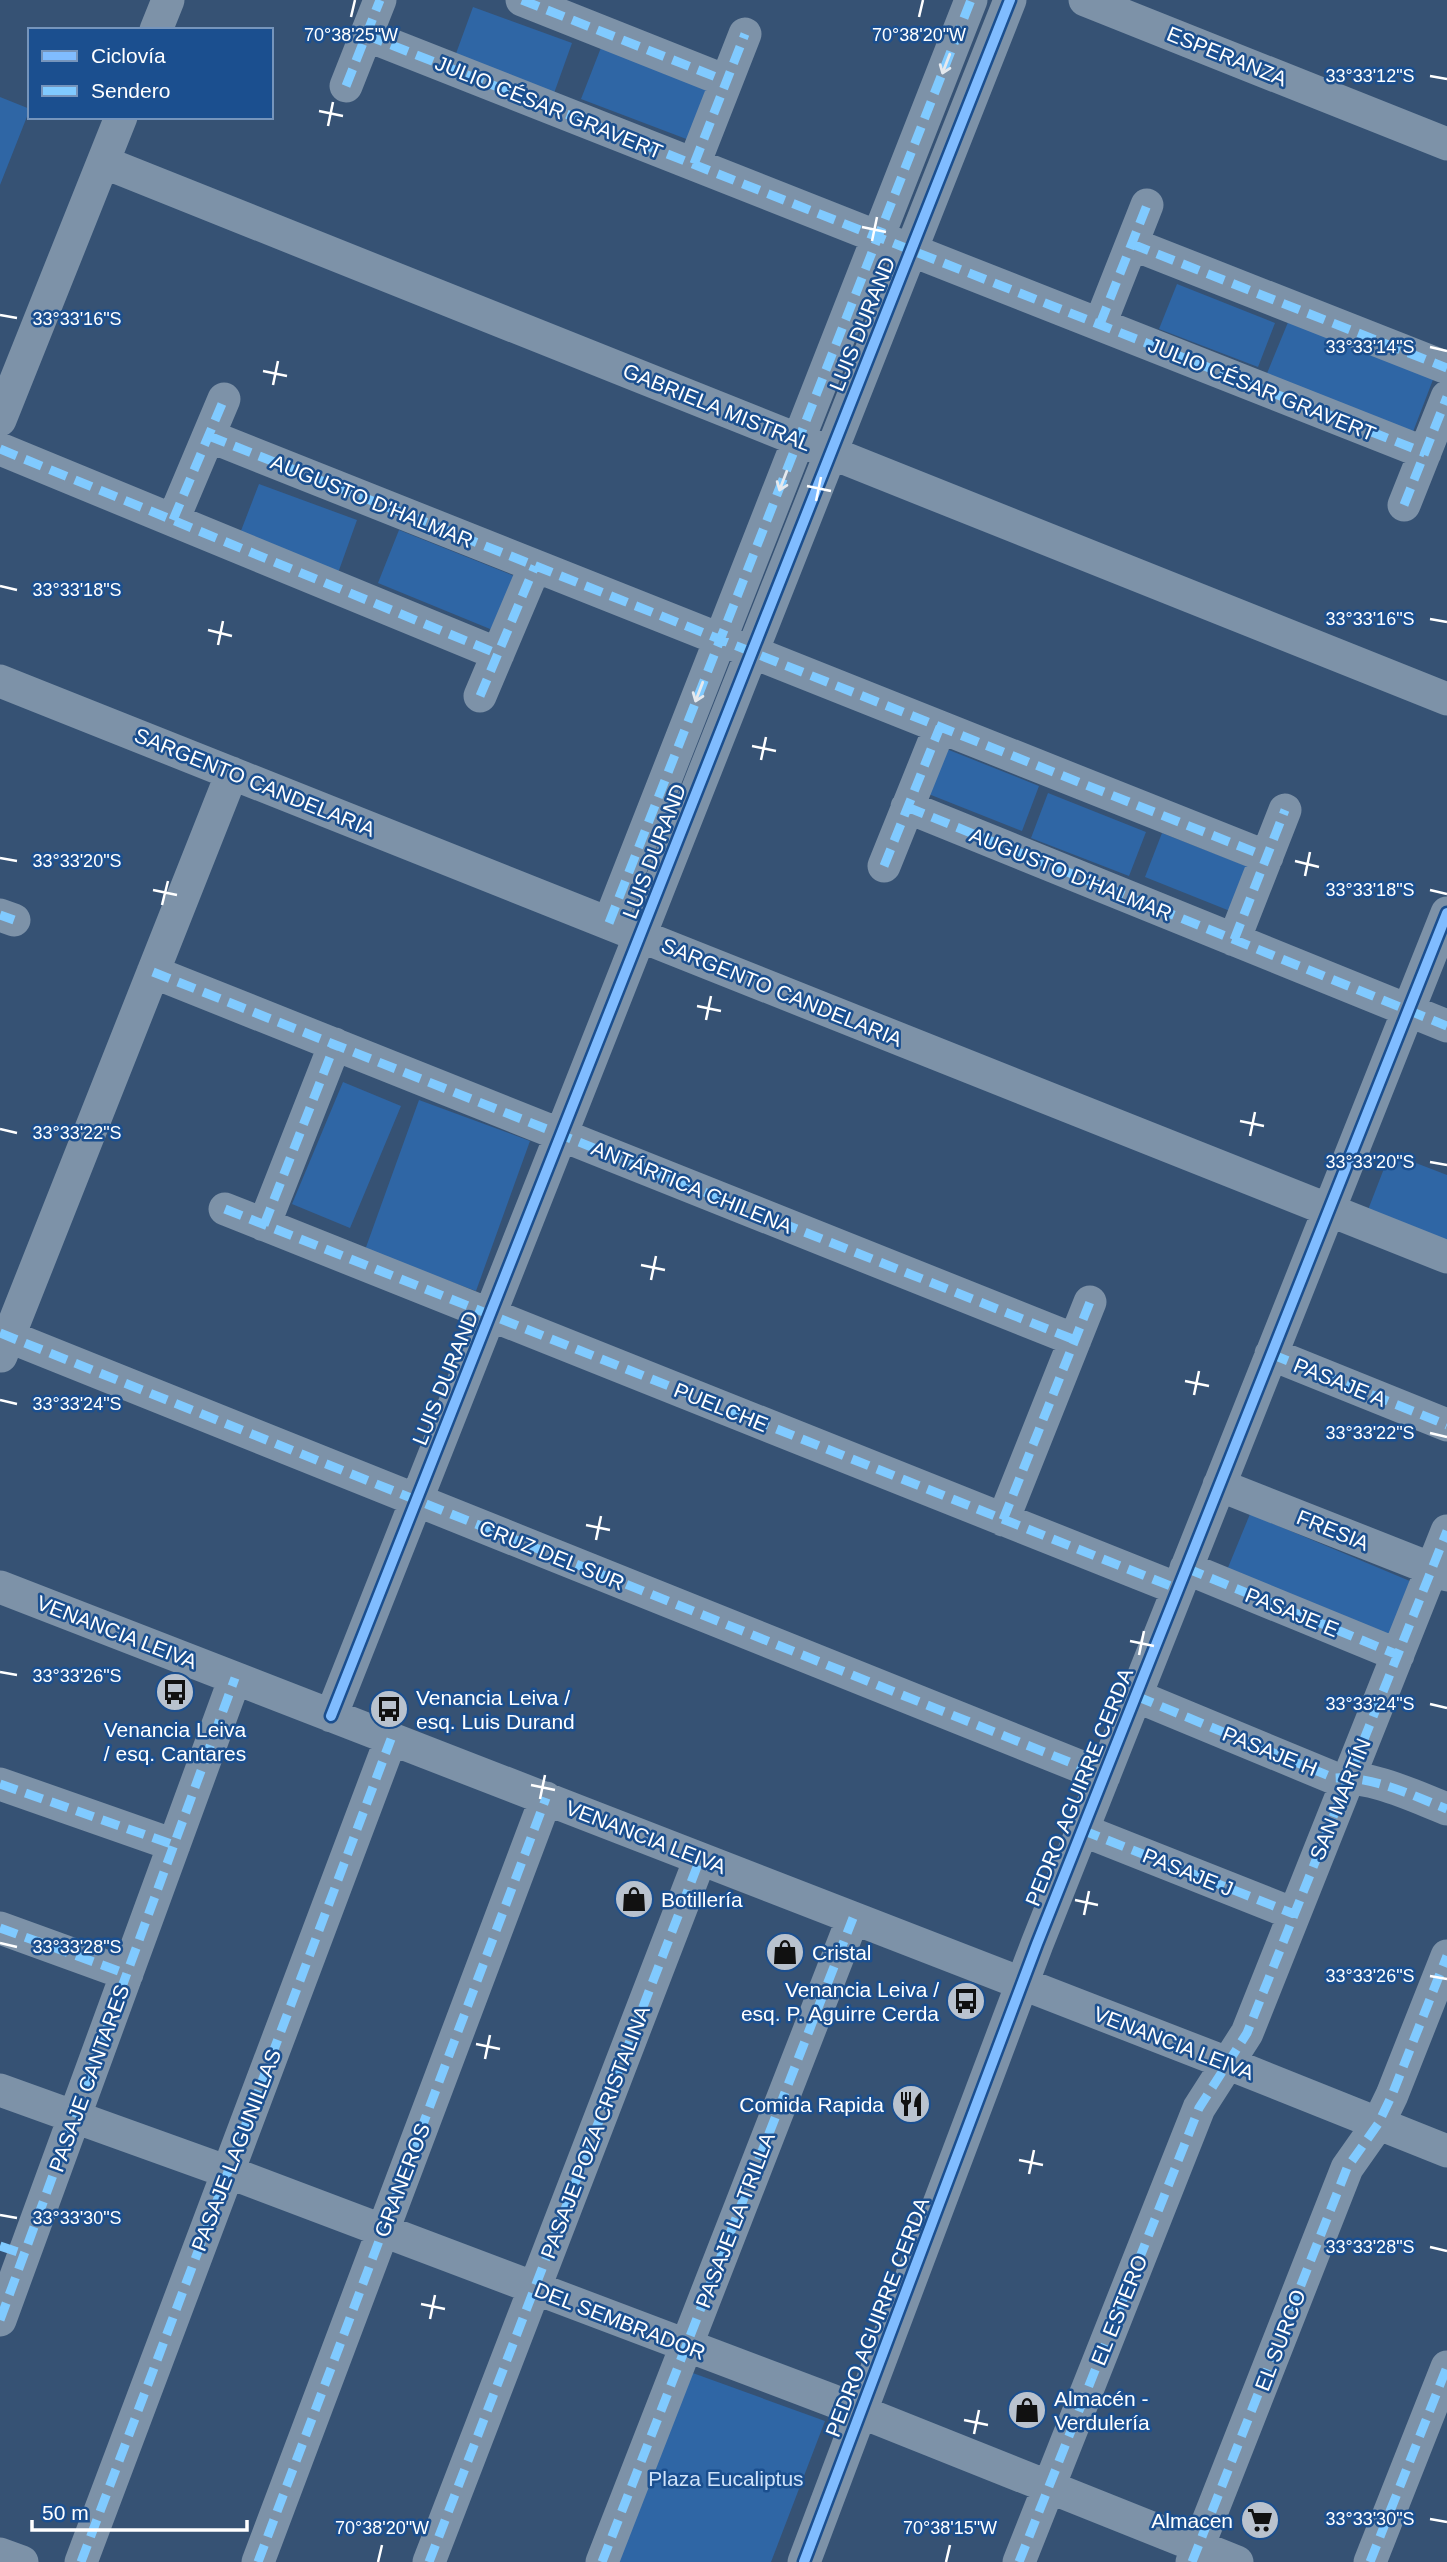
<svg xmlns="http://www.w3.org/2000/svg" width="1447" height="2562" viewBox="0 0 1447 2562" font-family="Helvetica,sans-serif">
<rect width="100%" height="100%" fill="#365274"/>
<path fill="#2f66a5" d="M 473,7 L 572,43 L 553,96 L 454,59 Z
M 602,45 L 707,89 L 689,140 L 581,99 Z
M 0,97 L 30,109 L 0,185 Z
M 1177,284 L 1275,323 L 1258,367 L 1159,329 Z
M 1291,315 L 1434,377 L 1411,437 L 1263,383 Z
M 259,484 L 357,520 L 338,573 L 239,536 Z
M 399,530 L 517,577 L 495,631 L 378,583 Z
M 944,748 L 1039,786 L 1022,831 L 926,793 Z
M 1048,793 L 1146,832 L 1129,876 L 1031,838 Z
M 1162,833 L 1257,870 L 1240,915 L 1145,877 Z
M 343,1082 L 401,1106 L 350,1228 L 292,1204 Z
M 419,1100 L 530,1141 L 476,1291 L 365,1250 Z
M 1390,1153 L 1447,1175 L 1447,1246 L 1366,1215 Z
M 1250,1514 L 1417,1584 L 1391,1645 L 1225,1575 Z
M 690,2372 L 825,2421 L 771,2562 L 615,2562 Z"/>
<g fill="none" stroke-linecap="round" stroke-linejoin="round">
<path stroke="#7d92a8" stroke-width="33" d="M 522,0 L 726,81
M 1085,0 L 1447,144
M 156,30 L 168,0
M 366,35 L 1425,453
M 346,86 L 380,0
M 103,162 L 1447,699
M 694,164 L 745,34
M 1132,244 L 1447,368
M 1100,324 L 1147,205
M 0,420 L 121,117
M 209,436 L 1267,857
M 0,449 L 498,654
M 1404,505 L 1447,397
M 173,520 L 224,399
M 0,681 L 1447,1257
M 480,696 L 535,566
M 907,807 L 1447,1026
M 884,866 L 940,727
M 0,915 L 14,920
M 609,923 L 971,0
M 1234,940 L 1285,810
M 153,972 L 1075,1340
M 225,1209 L 1178,1589
M 264,1225 L 335,1044
M 0,1333 L 1104,1776
M 1271,1354 L 1447,1425
M 1,1356 L 232,773
M 1219,1485 L 1447,1575
M 1003,1520 L 1090,1302
M 1186,1568 L 1398,1655
M 0,1587 L 1227,2063 L 1447,2151
M 1136,1696 L 1334,1778 C 1374,1776 1411,1795 1447,1809
M 331,1716 L 1010,0
M 0,1784 L 174,1845
M 1082,1830 L 1294,1914
M 0,1928 L 127,1974
M 0,2090 L 228,2172 L 831,2400 L 1237,2562
M 0,2320 L 235,1678
M 0,2554 L 22,2562
M 81,2562 L 391,1739
M 258,2562 L 546,1798
M 429,2562 L 700,1859
M 602,2562 L 853,1918
M 804,2562 L 1037,1944 L 1447,913
M 1019,2562 L 1199,2108 L 1247,2033 L 1447,1531
M 1192,2562 L 1347,2168 L 1378,2124 L 1392,2095 L 1447,1956
M 1370,2562 L 1447,2367"/>
<path stroke="#80caff" stroke-width="9" stroke-dasharray="18 9" stroke-linecap="butt" d="M 522,0 L 726,81
M 366,35 L 1425,453
M 346,86 L 380,0
M 694,164 L 745,34
M 1132,244 L 1447,368
M 1100,324 L 1147,205
M 209,436 L 1267,857
M 0,449 L 498,654
M 1404,505 L 1447,397
M 173,520 L 224,399
M 480,696 L 535,566
M 907,807 L 1447,1026
M 884,866 L 940,727
M 0,915 L 14,920
M 609,923 L 971,0
M 1234,940 L 1285,810
M 153,972 L 1075,1340
M 225,1209 L 1178,1589
M 264,1225 L 335,1044
M 0,1333 L 1104,1776
M 1271,1354 L 1447,1425
M 1003,1520 L 1090,1302
M 1186,1568 L 1398,1655
M 1136,1696 L 1334,1778 C 1374,1776 1411,1795 1447,1809
M 0,1784 L 174,1845
M 1082,1830 L 1294,1914
M 0,1928 L 127,1974
M 0,2246 L 24,2254
M 0,2320 L 235,1678
M 81,2562 L 391,1739
M 258,2562 L 546,1798
M 429,2562 L 700,1859
M 602,2562 L 853,1918
M 1019,2562 L 1199,2108 L 1247,2033 L 1447,1531
M 1192,2562 L 1347,2168 L 1378,2124 L 1392,2095 L 1447,1956
M 1370,2562 L 1447,2367"/>
<defs>
<path id="cycleway" d="M 331,1716 L 1010,0
M 804,2562 L 1037,1944 L 1447,913"/>
</defs>
<use href="#cycleway" stroke="#1b4f8f" stroke-width="15"/>
<use href="#cycleway" stroke="#80bcff" stroke-width="10"/>
</g>
<defs><path id="oneway-shaft" d="M-6 0H5M1.5-3L5.5 0L1.5 3" fill="none" stroke-width="1.6" stroke-linecap="round" stroke-linejoin="round" transform="scale(1.75)"/></defs>
<g stroke="#e5e9ee">
<use href="#oneway-shaft" transform="translate(946 64) rotate(111)"/>
<use href="#oneway-shaft" transform="translate(783 481) rotate(111)"/>
<use href="#oneway-shaft" transform="translate(699 692) rotate(111)"/>
</g>
<path fill="none" stroke="#fff" stroke-width="2.5" d="M 351,17 L 355,0M 919,17 L 923,0M 1430,76 L 1447,79M 319,111 L 343,116M 328,126 L 333,102M 862,227 L 886,232M 872,241 L 877,217M 0,315 L 17,318M 1430,347 L 1447,351M 263,371 L 287,376M 273,385 L 278,361M 807,486 L 831,491M 816,501 L 821,477M 0,586 L 17,590M 1430,619 L 1447,622M 208,630 L 232,636M 218,645 L 223,621M 752,746 L 776,751M 761,760 L 766,737M 0,858 L 17,861M 1295,861 L 1319,867M 1305,876 L 1310,852M 153,890 L 177,895M 1430,890 L 1447,894M 162,905 L 168,881M 697,1006 L 721,1011M 706,1020 L 711,996M 1240,1121 L 1264,1126M 0,1129 L 17,1133M 1250,1136 L 1255,1112M 1430,1162 L 1447,1165M 641,1265 L 665,1270M 651,1280 L 656,1256M 1185,1381 L 1209,1386M 1194,1395 L 1199,1371M 0,1400 L 17,1404M 1430,1433 L 1447,1437M 586,1525 L 610,1530M 596,1540 L 601,1516M 1130,1641 L 1154,1646M 1139,1655 L 1144,1631M 0,1672 L 17,1675M 1430,1704 L 1447,1708M 531,1785 L 555,1790M 540,1799 L 545,1775M 1075,1900 L 1098,1905M 1084,1915 L 1089,1891M 0,1943 L 17,1947M 1430,1976 L 1447,1979M 476,2044 L 500,2049M 485,2059 L 490,2035M 1019,2160 L 1043,2165M 1029,2174 L 1034,2150M 0,2215 L 17,2218M 1430,2247 L 1447,2251M 421,2304 L 445,2309M 430,2319 L 435,2295M 964,2420 L 988,2425M 974,2434 L 979,2410M 1430,2519 L 1447,2522M 378,2562 L 382,2545M 946,2562 L 950,2545"/>
<defs>
<symbol id="bus-disc" viewBox="-11 -11 22 22"><circle r="9.5" fill="#b9c2ce" stroke="#1b4f8f"/><path d="M-5-6H5V4H4V6H2V4H-2V6H-4V4H-5ZM-3.5-4V0h7V-4ZM-3.5 1.2v1.5H-2V1.2ZM2 1.2v1.5H3.5V1.2Z" fill="#111"/></symbol>
<symbol id="shop-disc" viewBox="-11 -11 22 22"><circle r="9.5" fill="#b9c2ce" stroke="#1b4f8f"/><path d="M-5-2.5h2.3a2.7 3.5 0 0 1 5.4 0H5L5.5 6h-11ZM-1.5-2.5h3a1.5 2.3 0 0 0-3 0Z" fill="#111"/></symbol>
<symbol id="restaurant-disc" viewBox="-11 -11 22 22"><circle r="9.5" fill="#b9c2ce" stroke="#1b4f8f"/><path d="M-5-6h1v4h1v-4h1v4h1v-4h1v5L-1.5 .5V6h-2V.5L-5-1ZM5-6V6H3V1.5H1.5Q1.5-4 5-6Z" fill="#111"/></symbol>
<symbol id="supermarket-disc" viewBox="-11 -11 22 22"><circle r="9.5" fill="#b9c2ce" stroke="#1b4f8f"/><path d="M-6-5.5h2.5l.6 2H6L4.5 2H-2.5L-4.4-4H-6ZM-1.5 3.2a1.3 1.3 0 1 0 .1 0ZM3 3.2a1.3 1.3 0 1 0 .1 0Z" fill="#111"/></symbol>
</defs>
<g fill-rule="evenodd">
<use href="#bus-disc" x="153" y="1670" width="44" height="44"/>
<use href="#bus-disc" x="367" y="1687" width="44" height="44"/>
<use href="#shop-disc" x="612" y="1877" width="44" height="44"/>
<use href="#shop-disc" x="763" y="1930" width="44" height="44"/>
<use href="#bus-disc" x="944" y="1979" width="44" height="44"/>
<use href="#restaurant-disc" x="889" y="2082" width="44" height="44"/>
<use href="#shop-disc" x="1005" y="2388" width="44" height="44"/>
<use href="#supermarket-disc" x="1238" y="2498" width="44" height="44"/>
</g>
<g text-anchor="middle" dominant-baseline="central" stroke-width="5" stroke-linejoin="round" paint-order="stroke">
<g font-size="21" fill="#fff" stroke="#1b4f8f">
<text transform="translate(1227 56) rotate(22)">ESPERANZA</text>
<text transform="translate(549 107) rotate(22)">JULIO CÉSAR GRAVERT</text>
<text transform="translate(862 324) rotate(-68)">LUIS DURAND</text>
<text transform="translate(1262 389) rotate(22)">JULIO CÉSAR GRAVERT</text>
<text transform="translate(717 407) rotate(22)">GABRIELA MISTRAL</text>
<text transform="translate(372 501) rotate(22)">AUGUSTO D'HALMAR</text>
<text transform="translate(255 782) rotate(22)">SARGENTO CANDELARIA</text>
<text transform="translate(654 851) rotate(-69)">LUIS DURAND</text>
<text transform="translate(1071 874) rotate(22)">AUGUSTO D'HALMAR</text>
<text transform="translate(782 992) rotate(22)">SARGENTO CANDELARIA</text>
<text transform="translate(692 1187) rotate(22)">ANTÁRTICA CHILENA</text>
<text transform="translate(445 1378) rotate(-68)">LUIS DURAND</text>
<text transform="translate(1340 1382) rotate(22)">PASAJE A</text>
<text transform="translate(721 1407) rotate(22)">PUELCHE</text>
<text transform="translate(1333 1530) rotate(22)">FRESIA</text>
<text transform="translate(552 1555) rotate(22)">CRUZ DEL SUR</text>
<text transform="translate(1292 1612) rotate(22)">PASAJE E</text>
<text transform="translate(117 1632) rotate(21)">VENANCIA LEIVA</text>
<text transform="translate(1270 1751) rotate(22)">PASAJE H</text>
<text transform="translate(1079 1787) rotate(-68)">PEDRO AGUIRRE CERDA</text>
<text transform="translate(1340 1799) rotate(-68)">SAN MARTÍN</text>
<text transform="translate(646 1837) rotate(21)">VENANCIA LEIVA</text>
<text transform="translate(1188 1872) rotate(22)">PASAJE J</text>
<text transform="translate(1174 2043) rotate(21)">VENANCIA LEIVA</text>
<text transform="translate(89 2078) rotate(-70)">PASAJE CANTARES</text>
<text transform="translate(595 2132) rotate(-69)">PASAJE POZA CRISTALINA</text>
<text transform="translate(236 2150) rotate(-69)">PASAJE LAGUNILLAS</text>
<text transform="translate(402 2180) rotate(-69)">GRANEROS</text>
<text transform="translate(735 2220) rotate(-69)">PASAJE LA TRILLA</text>
<text transform="translate(1119 2310) rotate(-68)">EL ESTERO</text>
<text transform="translate(877 2317) rotate(-69)">PEDRO AGUIRRE CERDA</text>
<text transform="translate(620 2321) rotate(21)">DEL SEMBRADOR</text>
<text transform="translate(1280 2340) rotate(-69)">EL SURCO</text>
</g>
<g font-size="21" fill="#fff" stroke="#1b4f8f" text-anchor="start">
<text x="416" y="1697">Venancia Leiva /<tspan x="416" dy="24">esq. Luis Durand</tspan></text>
<text x="175" y="1729" text-anchor="middle">Venancia Leiva<tspan x="175" dy="24">/ esq. Cantares</tspan></text>
<text x="661" y="1899">Botillería</text>
<text x="812" y="1952">Cristal</text>
<text x="939" y="1989" text-anchor="end">Venancia Leiva /<tspan x="939" dy="24">esq. P. Aguirre Cerda</tspan></text>
<text x="884" y="2104" text-anchor="end">Comida Rapida</text>
<text x="1054" y="2398">Almacén -<tspan x="1054" dy="24">Verdulería</tspan></text>
<text x="1233" y="2520" text-anchor="end">Almacen</text>
</g>
<g font-size="21" fill="#cfe3fa" stroke="#1b4f8f">
<text x="726" y="2478">Plaza Eucaliptus</text>
</g>
</g>
<g font-size="18" text-anchor="middle" fill="#fff" stroke="#1b4f8f" stroke-width="5" stroke-linejoin="round" paint-order="stroke">
<text x="351" y="41">70°38'25"W</text>
<text x="919" y="41">70°38'20"W</text>
<text x="1370" y="82">33°33'12"S</text>
<text x="77" y="325">33°33'16"S</text>
<text x="1370" y="353">33°33'14"S</text>
<text x="77" y="596">33°33'18"S</text>
<text x="1370" y="625">33°33'16"S</text>
<text x="77" y="867">33°33'20"S</text>
<text x="1370" y="896">33°33'18"S</text>
<text x="77" y="1139">33°33'22"S</text>
<text x="1370" y="1168">33°33'20"S</text>
<text x="77" y="1410">33°33'24"S</text>
<text x="1370" y="1439">33°33'22"S</text>
<text x="77" y="1682">33°33'26"S</text>
<text x="1370" y="1710">33°33'24"S</text>
<text x="77" y="1953">33°33'28"S</text>
<text x="1370" y="1982">33°33'26"S</text>
<text x="77" y="2224">33°33'30"S</text>
<text x="1370" y="2253">33°33'28"S</text>
<text x="1370" y="2525">33°33'30"S</text>
<text x="382" y="2534">70°38'20"W</text>
<text x="950" y="2534">70°38'15"W</text>
</g>
<rect x="28" y="28" width="245" height="91" fill="#1b4f8f" stroke="#7695bc" stroke-width="2"/>
<rect x="42" y="51" width="35" height="10" fill="#80bcff" stroke="#7695bc" stroke-width="2"/>
<text x="91" y="63" font-size="21" fill="#ffffff">Ciclovía</text>
<rect x="42" y="86" width="35" height="10" fill="#80caff" stroke="#7695bc" stroke-width="2"/>
<text x="91" y="98" font-size="21" fill="#ffffff">Sendero</text>
<path d="M32 2520v10h215v-10" fill="none" stroke="#ffffff" stroke-width="3.5"/>
<text x="42" y="2520" font-size="21" fill="#ffffff" stroke="#1b4f8f" stroke-width="5" paint-order="stroke">50 m</text>
</svg>
